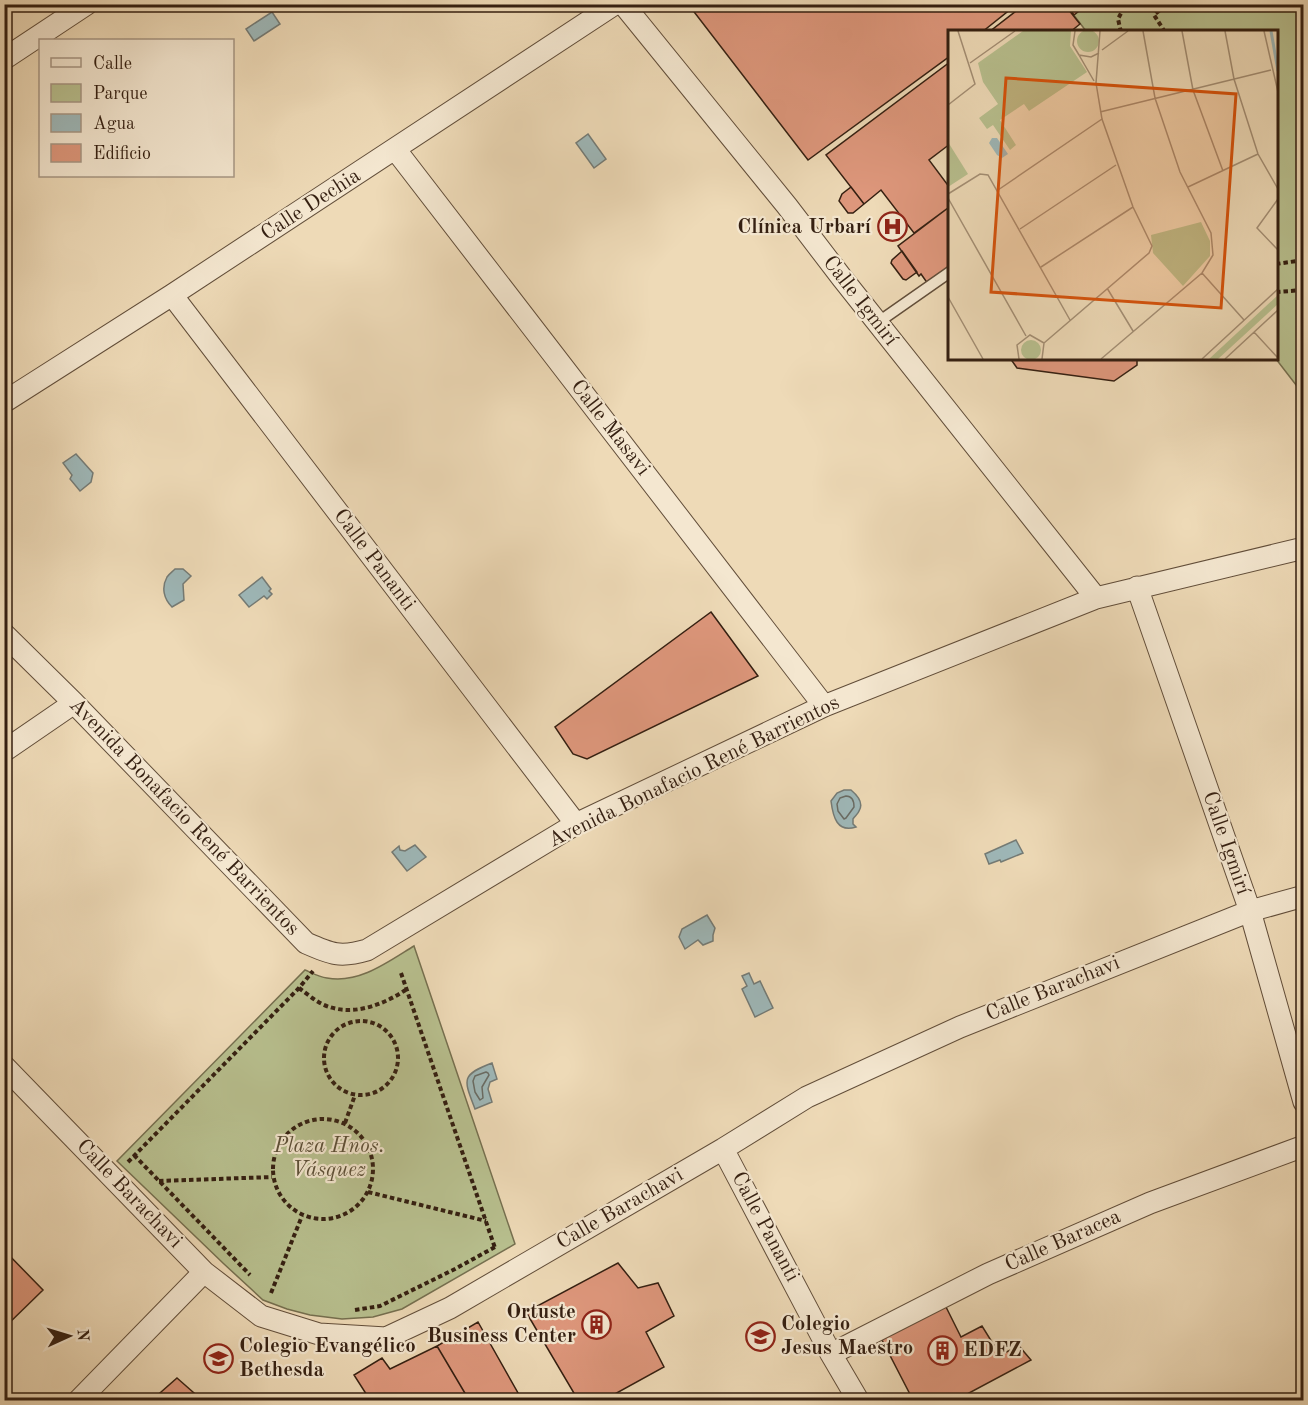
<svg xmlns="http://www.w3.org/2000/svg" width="1308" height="1405" viewBox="0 0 1308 1405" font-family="'Old Standard TT',serif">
<rect width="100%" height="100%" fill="#eedab7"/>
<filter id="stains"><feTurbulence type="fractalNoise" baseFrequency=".00333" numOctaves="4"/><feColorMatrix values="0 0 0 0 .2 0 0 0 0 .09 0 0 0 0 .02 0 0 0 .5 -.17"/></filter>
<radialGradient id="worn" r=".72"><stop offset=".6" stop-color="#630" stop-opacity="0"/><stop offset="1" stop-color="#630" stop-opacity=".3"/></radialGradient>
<path fill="#b8c08f" stroke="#767050" stroke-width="1.5" d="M 1066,5 L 1303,5 L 1303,394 L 1276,359 L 1276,32 L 1086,31 Z
M 414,946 L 515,1244 L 402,1309 L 373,1317 L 342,1319 L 310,1315 L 287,1309 L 263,1300 L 224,1264 L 117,1161 L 305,970 C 312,973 319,977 327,978 C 359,984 388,962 414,946 Z"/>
<path fill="#9eb8b9" stroke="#747b76" stroke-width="1.5" d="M 272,12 L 280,24 L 254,41 L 246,29 Z
M 588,134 L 606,159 L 594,168 L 576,143 Z
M 76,454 L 93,473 L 91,482 L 80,491 L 70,479 L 72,475 L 63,463 Z
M 175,569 L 183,569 L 191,576 L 183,584 L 184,600 L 172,607 C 164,599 161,588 167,577 C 169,574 172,572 175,569 Z
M 262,577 L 271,589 L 269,591 L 272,594 L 267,599 L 264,596 L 249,607 L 239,595 Z
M 844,790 L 851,790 C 857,795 864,803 859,811 C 858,814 855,816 853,819 L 853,824 L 856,827 C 837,833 833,817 831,801 L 837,793 Z
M 1016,840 L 1023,853 L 1001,862 L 1000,860 L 989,864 L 985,854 Z
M 415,845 L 426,857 L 407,871 L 392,852 L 399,846 L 400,850 L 405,851 Z
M 707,915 L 715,928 L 713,935 L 713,941 L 703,945 L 698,940 L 685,949 L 679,937 L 682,929 Z
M 749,973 L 754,984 L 760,981 L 773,1008 L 755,1017 L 742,989 L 747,986 L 742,976 Z
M 492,1063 L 497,1079 L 490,1082 L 488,1089 L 492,1102 L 475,1109 C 464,1080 460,1075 492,1063 Z"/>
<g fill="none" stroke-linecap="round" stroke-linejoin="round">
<path stroke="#696c65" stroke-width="1.5" d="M 846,796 C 852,796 854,801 854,807 L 846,818 L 844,819 L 838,811 L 837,804 L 840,798 Z
M 486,1072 L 488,1073 L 489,1075 L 482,1087 L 483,1098 L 480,1100 L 475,1092 L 473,1081 L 475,1076 Z"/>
</g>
<path fill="#de977c" stroke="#341f11" stroke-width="1.5" d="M 688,4 L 1017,4 L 982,32 L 950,32 L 950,56 L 808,160 Z
M 1025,4 L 1064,4 L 1080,24 L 1070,32 L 989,32 Z
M 1066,4 L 1088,4 L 1074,15 Z
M 950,62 L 950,144 L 929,160 L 950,188 L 950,210 L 948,208 L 914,233 L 881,190 L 864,204 L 826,155 Z
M 851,187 L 864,204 L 853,213 L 848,213 L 839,201 L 842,194 Z
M 948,208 L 950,210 L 950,268 L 928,284 L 921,274 L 919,276 L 898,246 Z
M 902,251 L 917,272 L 906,280 L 903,279 L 891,263 L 892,260 Z
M 1010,358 L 1137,358 L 1137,365 L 1114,381 L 1017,368 Z
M 711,612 L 758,676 L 587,759 L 573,754 L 555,727 Z
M 4,1250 L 43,1290 L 4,1328 Z
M 618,1263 L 638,1288 L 658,1283 L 674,1316 L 646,1332 L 664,1367 L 604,1400 L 578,1400 L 526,1312 Z
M 944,1303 L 961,1337 L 982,1326 L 1000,1355 L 1019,1346 L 1031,1360 L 956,1400 L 913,1400 L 881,1338 Z
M 478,1322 L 522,1400 L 469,1400 L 437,1346 Z
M 437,1346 L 469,1400 L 370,1400 L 354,1375 L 382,1358 L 390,1369 Z
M 177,1378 L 202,1400 L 152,1400 Z"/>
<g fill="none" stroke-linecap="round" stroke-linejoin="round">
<defs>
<path id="lane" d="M 877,323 L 950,272"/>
<path id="street" d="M 623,4 L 787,206 L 842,278 L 1096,598
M 4,59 L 87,4
M 395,149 L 824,706
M 172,295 L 576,824
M 4,402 L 172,295 L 615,4
M 1137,587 L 1250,911 L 1304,1102
M 4,634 L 74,703 L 306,943 C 331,954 340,958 367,950 L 576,824 L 824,706 L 1096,598 L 1304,548
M 4,751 L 74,703
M 4,1066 L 204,1272 L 261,1316 L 319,1334 L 386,1338 L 450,1308 L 723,1149 L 807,1097 L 960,1027 L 1250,911 L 1304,896
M 723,1149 L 831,1354 L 858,1400
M 831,1354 L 988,1274 L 1150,1203 L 1304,1146
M 79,1400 L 204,1272"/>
</defs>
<use href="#lane" stroke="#624e3a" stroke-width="13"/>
<use href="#street" stroke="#624e3a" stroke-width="23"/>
<path stroke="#341f11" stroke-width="4" stroke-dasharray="4.5 3" stroke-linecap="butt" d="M 1121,32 L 1118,19 L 1126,4
M 1165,32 L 1154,15 L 1167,4
M 1276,264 L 1304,260
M 1276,292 L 1304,290
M 401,973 L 495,1248
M 299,988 C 306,993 314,1000 322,1004 C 351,1018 383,1005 407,989
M324 1058a37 37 0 1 1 74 0a37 37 0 1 1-74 0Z
M273 1169a50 50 0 1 1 100 0a50 50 0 1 1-100 0Z
M 345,1123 L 355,1095
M 134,1155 L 250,1275
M 128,1162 L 299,988 L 313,971
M 159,1181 L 272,1177
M 368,1192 L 486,1221
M 271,1293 L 302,1216
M 355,1310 L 380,1306 L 455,1269 L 495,1247"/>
<use href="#lane" stroke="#f4e7d0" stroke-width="10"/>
<use href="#street" stroke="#f4e7d0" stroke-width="21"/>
</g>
<defs>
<symbol id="hospital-ring" viewBox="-11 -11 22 22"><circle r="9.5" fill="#f4e7d0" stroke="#8f2418" stroke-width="1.5"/><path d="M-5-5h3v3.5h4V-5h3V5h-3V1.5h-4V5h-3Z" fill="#8f2418"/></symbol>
<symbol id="building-ring" viewBox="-11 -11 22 22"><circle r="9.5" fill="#f4e7d0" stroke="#8f2418" stroke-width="1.5"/><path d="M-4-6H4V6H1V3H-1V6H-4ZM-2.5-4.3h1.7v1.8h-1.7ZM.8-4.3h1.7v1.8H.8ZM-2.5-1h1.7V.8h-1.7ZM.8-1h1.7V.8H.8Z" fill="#8f2418"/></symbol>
<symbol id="school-ring" viewBox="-11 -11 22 22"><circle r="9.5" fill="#f4e7d0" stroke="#8f2418" stroke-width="1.5"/><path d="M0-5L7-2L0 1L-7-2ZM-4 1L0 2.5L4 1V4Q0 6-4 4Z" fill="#8f2418"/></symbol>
</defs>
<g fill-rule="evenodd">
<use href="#hospital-ring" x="876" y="210" width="33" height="33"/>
<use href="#building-ring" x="580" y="1308" width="33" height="33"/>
<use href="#school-ring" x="744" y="1320" width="33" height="33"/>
<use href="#building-ring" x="926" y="1334" width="33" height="33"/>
<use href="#school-ring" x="202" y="1342" width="33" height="33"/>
</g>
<g text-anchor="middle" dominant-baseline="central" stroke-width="4.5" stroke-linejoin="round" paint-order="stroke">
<g font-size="21" fill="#341f11" stroke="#f4e7d0">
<text transform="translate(311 205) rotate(-33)">Calle Dechia</text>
<text transform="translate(860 301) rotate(52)">Calle Igmirí</text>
<text transform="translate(610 428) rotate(52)">Calle Masavi</text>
<text transform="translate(374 560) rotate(53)">Calle Pananti</text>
<text transform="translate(694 772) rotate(-26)">Avenida Bonafacio René Barrientos</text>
<text transform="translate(184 817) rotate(46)">Avenida Bonafacio René Barrientos</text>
<text transform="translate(1226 843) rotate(71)">Calle Igmirí</text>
<text transform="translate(1053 989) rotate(-22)">Calle Barachavi</text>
<text transform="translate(129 1194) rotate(46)">Calle Barachavi</text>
<text transform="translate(620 1209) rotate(-30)">Calle Barachavi</text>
<text transform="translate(765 1227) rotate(62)">Calle Pananti</text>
<text transform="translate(1063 1241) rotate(-24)">Calle Baracea</text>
</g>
<g font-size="21" font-weight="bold" fill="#341f11" stroke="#f4e7d0" text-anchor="start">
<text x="871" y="227" text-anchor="end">Clínica Urbarí</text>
<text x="576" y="1312" text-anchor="end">Ortuste<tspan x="576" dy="24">Business Center</tspan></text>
<text x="781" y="1324">Colegio<tspan x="781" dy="24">Jesus Maestro</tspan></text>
<text x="239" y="1346">Colegio Evangélico<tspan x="239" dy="24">Bethesda</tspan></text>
<text x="963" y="1350">EDFZ</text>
</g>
<g font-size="21" font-style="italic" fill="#5c4f37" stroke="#f4e7d0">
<text x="329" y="1146">Plaza Hnos.<tspan x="329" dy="24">Vásquez</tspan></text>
</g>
</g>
<g transform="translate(948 30)">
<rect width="330" height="330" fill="#eedab7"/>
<path d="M129 11a11 11 0 1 1 22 0a11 11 0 1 1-22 0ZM 75,1 L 123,1 L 122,16 L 139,42 L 81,81 L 76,74 L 52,90 L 68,115 L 62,120 L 45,95 L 39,99 L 31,88 L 50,74 L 35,52 L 30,33 ZM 0,112 L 20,144 L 0,157 ZM 253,192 L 262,211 L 262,226 L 235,256 L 205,223 L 203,205 ZM 330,265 L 330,274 L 270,329 L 261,329 ZM73 320a10 10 0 1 1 20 0a10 10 0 1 1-20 0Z" fill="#b8c08f"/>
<path d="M 44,108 L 49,108 L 60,124 L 54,128 L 49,125 L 41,113 Z" fill="#9eb8b9"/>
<path fill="none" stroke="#9eb8b9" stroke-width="3" d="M 323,1 L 330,41"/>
<path fill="none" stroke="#a48f75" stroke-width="1.5" d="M 127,1 L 125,15 L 131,25 L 143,27 L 151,23M 234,1 L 245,60 L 275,141M 277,1 L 286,49 L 310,124 L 330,159M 316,1 L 330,62M 154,20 L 180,1M 131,25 L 146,51M 22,33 L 67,1M 0,75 L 27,54 L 10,1M 152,82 L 323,40M 240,157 L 310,124M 50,160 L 154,89M 0,164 L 32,144 L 40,145 L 122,290M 0,168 L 78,306M 330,169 L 309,198 L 330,220M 72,199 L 168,135M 93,237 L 185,177M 254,243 L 296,290M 159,258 L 185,301M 0,267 L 35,329M 306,302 L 330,328M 96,313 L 201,223 L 204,216 L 185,177 L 154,89 L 148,53 L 152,1M 71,329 L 69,315 L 82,305 L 96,313 L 94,329M 153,329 L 254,243 L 265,225 L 263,203 L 232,142 L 207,68 L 195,1M 254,329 L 330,259M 277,329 L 330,280"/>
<path fill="#d6530c" fill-opacity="0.15" stroke="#d6530c" stroke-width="3" d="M 58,48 L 288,64 L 273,278 L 43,262 Z"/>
<rect width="330" height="330" fill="none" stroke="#341f11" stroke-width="3"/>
</g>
<rect width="1308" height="1405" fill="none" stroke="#eedab7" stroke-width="24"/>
<rect x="6" y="6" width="1296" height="1393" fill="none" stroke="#341f11" stroke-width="3"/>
<rect x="12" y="12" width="1284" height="1381" fill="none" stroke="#341f11" stroke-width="1.5"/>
<rect x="39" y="39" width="195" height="138" fill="#f4e7d0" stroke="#a79784" stroke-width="1.5"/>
<rect x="51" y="58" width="30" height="9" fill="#f4e7d0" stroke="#a79784" stroke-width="1.5"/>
<text x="93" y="69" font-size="18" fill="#341f11">Calle</text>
<rect x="51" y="84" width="30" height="18" fill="#b8c08f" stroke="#a79784" stroke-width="1.5"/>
<text x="93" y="99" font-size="18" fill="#341f11">Parque</text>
<rect x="51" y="114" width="30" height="18" fill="#9eb8b9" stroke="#a79784" stroke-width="1.5"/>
<text x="93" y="129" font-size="18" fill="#341f11">Agua</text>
<rect x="51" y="144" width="30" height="18" fill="#de977c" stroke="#a79784" stroke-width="1.5"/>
<text x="93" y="159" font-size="18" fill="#341f11">Edificio</text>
<g transform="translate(69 1336) rotate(86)" stroke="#f4e7d0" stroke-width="4.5" paint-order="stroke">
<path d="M0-4.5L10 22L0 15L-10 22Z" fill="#341f11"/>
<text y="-9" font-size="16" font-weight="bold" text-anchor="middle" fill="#341f11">N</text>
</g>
<rect width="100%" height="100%" filter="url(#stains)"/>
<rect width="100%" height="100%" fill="url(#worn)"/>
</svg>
